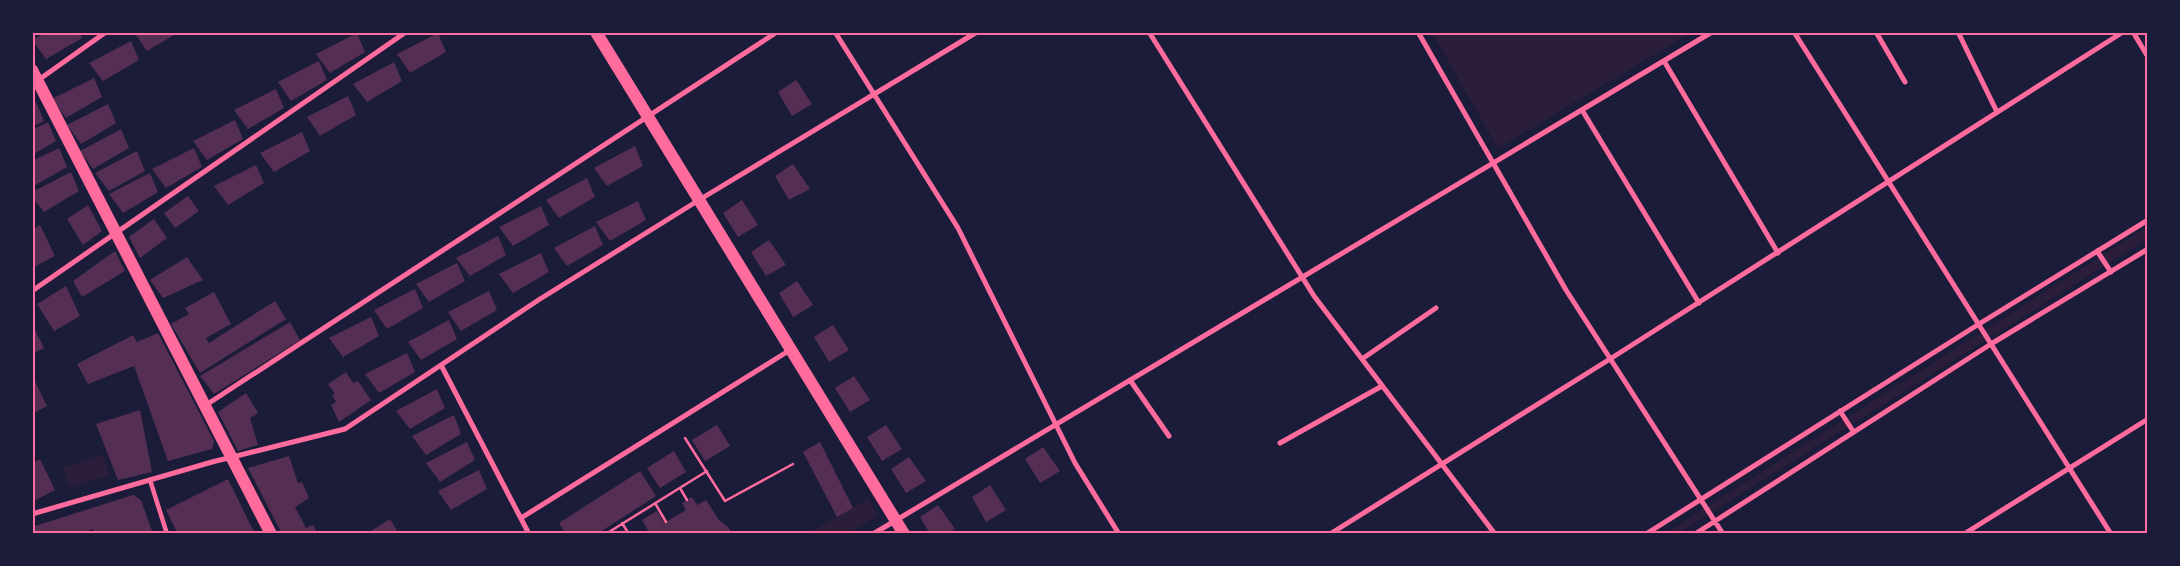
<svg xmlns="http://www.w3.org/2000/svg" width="2180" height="566" viewBox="0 0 2180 566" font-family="'IBM Plex Sans',sans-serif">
<rect width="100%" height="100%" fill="#1b1b3a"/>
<path fill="#2a1e3b" d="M 1432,33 L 1690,33 L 1498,148 Z
M 2147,227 L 2147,239 L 1679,533 L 1664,534 Z
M 103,455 L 110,476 L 70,487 L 63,468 Z
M 868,499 L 878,516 L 848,533 L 807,534 Z"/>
<path fill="#542f53" d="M 48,32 L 79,32 L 82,38 L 46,59 L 32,40 Z
M 134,32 L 179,32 L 147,51 Z
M 357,33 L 365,52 L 330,73 L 316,54 Z
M 438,33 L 446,52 L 410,73 L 397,54 Z
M 131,41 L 139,60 L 103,81 L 89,63 Z
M 319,61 L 327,80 L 291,101 L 278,82 Z
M 394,62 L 402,81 L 367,102 L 353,84 Z
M 94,78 L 102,97 L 66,118 L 52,99 Z
M 796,80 L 812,104 L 792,116 L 778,92 Z
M 276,89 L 284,108 L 248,129 L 234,110 Z
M 348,96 L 356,115 L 320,136 L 307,117 Z
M 36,102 L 44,121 L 32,127 L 32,103 Z
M 108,104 L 116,123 L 81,144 L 67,125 Z
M 235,120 L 243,139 L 207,160 L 193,141 Z
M 48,122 L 56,141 L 32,155 L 32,130 Z
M 121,129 L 129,148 L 93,169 L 80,151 Z
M 302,132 L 310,151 L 274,172 L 260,153 Z
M 635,146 L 643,166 L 607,186 L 594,168 Z
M 59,148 L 67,167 L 32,187 L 32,161 Z
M 194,148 L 202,167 L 166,188 L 152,169 Z
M 137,151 L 145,171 L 109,191 L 95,173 Z
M 793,164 L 810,189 L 789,200 L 775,176 Z
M 256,165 L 264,183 L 228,205 L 214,186 Z
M 71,172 L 79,191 L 44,212 L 32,197 L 32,192 Z
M 150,173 L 158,192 L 123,213 L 109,194 Z
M 587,178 L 595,197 L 559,218 L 546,200 Z
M 188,196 L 199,211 L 175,228 L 164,213 Z
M 742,200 L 758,225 L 738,237 L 723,213 Z
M 638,201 L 646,220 L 610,241 L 596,222 Z
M 88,205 L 102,231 L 83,245 L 67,219 Z
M 541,206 L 549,225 L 513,246 L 499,227 Z
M 154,219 L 167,238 L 140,258 L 129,237 Z
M 40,225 L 55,256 L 32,268 L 32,230 Z
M 595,226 L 603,245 L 567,266 L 554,248 Z
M 498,236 L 506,255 L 470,276 L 456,258 Z
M 769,240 L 786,265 L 766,276 L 751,252 Z
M 115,251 L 125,271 L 82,297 L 73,281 Z
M 541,253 L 549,272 L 513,293 L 499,274 Z
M 187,257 L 203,280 L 163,298 L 150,280 Z
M 457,263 L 465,281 L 429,302 L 416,284 Z
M 797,281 L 813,305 L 793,317 L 779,293 Z
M 66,286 L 80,316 L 54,331 L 37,304 Z
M 415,289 L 423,308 L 387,329 L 374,310 Z
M 489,291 L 497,310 L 461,331 L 448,312 Z
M 214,292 L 231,324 L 206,338 L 209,343 L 275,301 L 286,319 L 200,373 L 171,324 L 189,314 L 185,308 Z
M 371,317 L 379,336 L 343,357 L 329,338 Z
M 449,320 L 457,339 L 421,360 L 408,342 Z
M 290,322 L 300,340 L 214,394 L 200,376 Z
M 32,324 L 44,348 L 32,354 Z
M 833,325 L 849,350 L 829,362 L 814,337 Z
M 158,333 L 214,441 L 212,449 L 168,461 L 134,366 L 88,384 L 77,364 L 133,335 L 137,342 Z
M 407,353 L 415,372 L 379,393 L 365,374 Z
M 346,372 L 353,383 L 358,381 L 371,400 L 339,422 L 331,405 L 336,402 L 332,395 L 335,394 L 328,384 Z
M 32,375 L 47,406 L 32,414 Z
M 854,376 L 870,400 L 850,412 L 835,388 Z
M 437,389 L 445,408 L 410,429 L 396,411 Z
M 246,393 L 258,413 L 250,418 L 258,445 L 238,451 L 218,412 Z
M 140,410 L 152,472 L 118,480 L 96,424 Z
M 454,415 L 461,434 L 426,455 L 412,436 Z
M 717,425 L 730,446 L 705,461 L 692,440 Z
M 886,425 L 902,449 L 882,461 L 867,437 Z
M 467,442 L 475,460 L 440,482 L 426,463 Z
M 820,442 L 853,508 L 837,517 L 803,452 Z
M 1043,447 L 1060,471 L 1040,483 L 1025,459 Z
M 674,451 L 686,472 L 660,488 L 647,468 Z
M 289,456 L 298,483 L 302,482 L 309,498 L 295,507 L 306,528 L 313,525 L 318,534 L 282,534 L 248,468 Z
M 909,457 L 926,481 L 906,493 L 891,469 Z
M 40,459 L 55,490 L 32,502 L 32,464 Z
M 479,470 L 487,489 L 451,510 L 438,491 Z
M 640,471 L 656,496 L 597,534 L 566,534 L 559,523 Z
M 228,479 L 255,534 L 178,534 L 166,510 Z
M 990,485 L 1006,510 L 986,522 L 972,497 Z
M 133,495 L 141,500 L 153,534 L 125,534 L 124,531 L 116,534 L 95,534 L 93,529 L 79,534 L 32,534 L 32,527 Z
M 692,497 L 697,505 L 706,500 L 719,520 L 727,526 L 733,534 L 646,534 L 649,532 L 642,520 L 657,511 L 664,523 L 686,510 L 682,503 Z
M 938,505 L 955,529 L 948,534 L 930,534 L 920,517 Z
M 390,519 L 399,534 L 366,534 Z"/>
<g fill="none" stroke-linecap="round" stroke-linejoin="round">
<path stroke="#ff6b9d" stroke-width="2.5" d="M 685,438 L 725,501 L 793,464
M 680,488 L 687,500
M 655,503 L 666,522
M 622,523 L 629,534
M 609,532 L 707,471"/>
<path stroke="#ff6b9d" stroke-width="4.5" d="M 150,480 L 167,534"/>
<path stroke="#ff6b9d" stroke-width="5" d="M 835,32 L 958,228 L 1075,463 L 1119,534
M 1149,32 L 1314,296 L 1495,534
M 1418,32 L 1566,290 L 1723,534
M 1794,32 L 2111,534
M 1876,32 L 1905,82
M 1958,32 L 1997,112
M 2133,32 L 2148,57
M 1664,61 L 1778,253
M 37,81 L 106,32
M 1582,110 L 1699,303
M 2097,251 L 2111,272
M 32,291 L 406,32
M 1362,359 L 1436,308
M 441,365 L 529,534
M 1130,380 L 1169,436
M 206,405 L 777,32
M 1840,411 L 1853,431
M 1280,443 L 1382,386
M 32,514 L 212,462 L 345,429 L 540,299 L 699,200 L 977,32
M 521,518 L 790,350
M 873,534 L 1712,32
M 1330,534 L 1610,359 L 2123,32
M 1646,534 L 1979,324 L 2148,220
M 1695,534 L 1991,344 L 2148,249
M 1964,534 L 2148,419"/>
<path stroke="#ff6b9d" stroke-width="12" d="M 596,32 L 904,534
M 32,70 L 271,534"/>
</g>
<rect width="2180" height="566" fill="none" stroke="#1b1b3a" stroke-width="68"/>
<rect x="34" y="34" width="2112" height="498" fill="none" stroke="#ff6b9d" stroke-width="2"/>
</svg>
